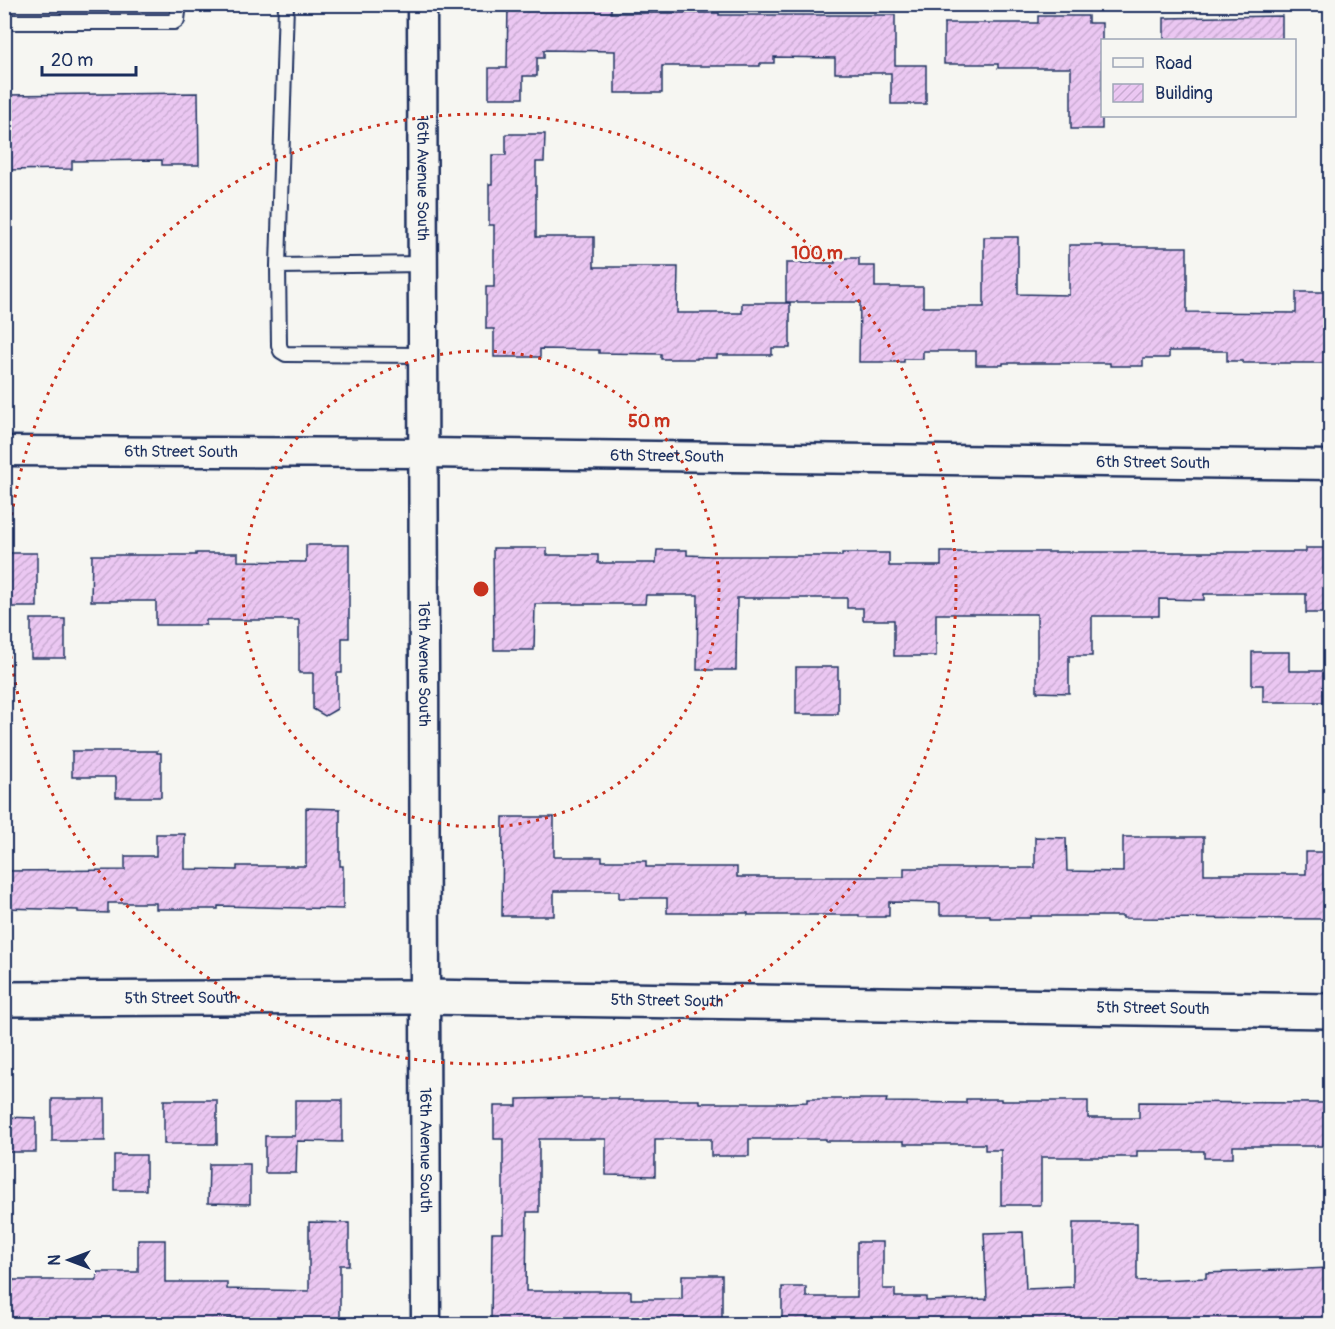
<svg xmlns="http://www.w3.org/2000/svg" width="1335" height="1329" viewBox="0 0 1335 1329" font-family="Pangolin,sans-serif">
<defs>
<pattern id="building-hatch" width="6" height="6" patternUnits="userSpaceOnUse" patternTransform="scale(1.5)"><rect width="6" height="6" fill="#ebc7f2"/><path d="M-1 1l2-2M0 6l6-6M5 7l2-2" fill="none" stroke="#c9abd2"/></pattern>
</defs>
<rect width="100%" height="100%" fill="#f6f6f2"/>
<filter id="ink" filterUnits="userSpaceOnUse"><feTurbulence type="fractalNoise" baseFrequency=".0167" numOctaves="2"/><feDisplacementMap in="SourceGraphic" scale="12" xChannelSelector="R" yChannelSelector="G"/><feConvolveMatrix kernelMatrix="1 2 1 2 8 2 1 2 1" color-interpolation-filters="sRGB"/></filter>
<g filter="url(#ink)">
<path fill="url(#building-hatch)" stroke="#1b2f5e" stroke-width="1.5" d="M 508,4 L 611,4 L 611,13 L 719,13 L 719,15 L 895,15 L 895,65 L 926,65 L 926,104 L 891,104 L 891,73 L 835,73 L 835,58 L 774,57 L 774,63 L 760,63 L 760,66 L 662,66 L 662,93 L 615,93 L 615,51 L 544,50 L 544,58 L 537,58 L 537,76 L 523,76 L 523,98 L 489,98 L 489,68 L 507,68 Z
M 1038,16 L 1088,16 L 1088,23 L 1102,23 L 1102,129 L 1071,129 L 1071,68 L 998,68 L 998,64 L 944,64 L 944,23 L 1038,23 Z
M 1282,16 L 1282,40 L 1164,40 L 1164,18 Z
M 198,93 L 199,165 L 162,165 L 162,160 L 72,161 L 72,169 L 4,170 L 4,95 Z
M 506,134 L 545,134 L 544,162 L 536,162 L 536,237 L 594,237 L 594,267 L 678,267 L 677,313 L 742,313 L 742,303 L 790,303 L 790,348 L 772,348 L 772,355 L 717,355 L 717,358 L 697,358 L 697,359 L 661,359 L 661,354 L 599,353 L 599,350 L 540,349 L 540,357 L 494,357 L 494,329 L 486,329 L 486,287 L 494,287 L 494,225 L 489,225 L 489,184 L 492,184 L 492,155 L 506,155 Z
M 984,237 L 1018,237 L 1018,294 L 1069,295 L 1069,245 L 1103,245 L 1103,247 L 1187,247 L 1187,312 L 1296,313 L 1296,292 L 1330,292 L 1330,363 L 1243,363 L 1243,361 L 1227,361 L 1227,351 L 1169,351 L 1169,358 L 1143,358 L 1143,366 L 1110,366 L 1110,363 L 1003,363 L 1003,365 L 976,365 L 976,351 L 923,351 L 923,359 L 904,359 L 904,362 L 859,362 L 860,302 L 786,302 L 786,263 L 835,263 L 835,258 L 859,258 L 859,266 L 875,266 L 875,287 L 923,287 L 923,307 L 984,307 Z
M 306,545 L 349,545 L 349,638 L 342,638 L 342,673 L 337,673 L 337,709 L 325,716 L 313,709 L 313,673 L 299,673 L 299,620 L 206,620 L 206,625 L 156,625 L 156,601 L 91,601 L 92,555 L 196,555 L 196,553 L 238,553 L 238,561 L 306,562 Z
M 493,548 L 547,548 L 547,555 L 598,555 L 598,563 L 656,563 L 657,550 L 687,550 L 687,555 L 712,556 L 842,556 L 842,553 L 889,553 L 889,566 L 941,566 L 941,552 L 1306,552 L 1306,548 L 1330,548 L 1330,613 L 1306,613 L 1306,594 L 1204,594 L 1204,600 L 1159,599 L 1159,616 L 1092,616 L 1092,656 L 1069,656 L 1069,693 L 1037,692 L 1037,614 L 936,614 L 936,656 L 894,656 L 894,620 L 863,620 L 863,608 L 847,608 L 847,598 L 737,598 L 736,670 L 697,670 L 698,595 L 646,595 L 645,604 L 535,604 L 534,650 L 494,650 Z
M 4,553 L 37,553 L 37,607 L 4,607 Z
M 31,619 L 65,619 L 65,658 L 31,658 Z
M 1252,652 L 1289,652 L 1289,671 L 1330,671 L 1330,702 L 1263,702 L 1263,685 L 1252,685 Z
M 796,667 L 838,667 L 838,714 L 796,714 Z
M 72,751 L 157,751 L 157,753 L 161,753 L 161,797 L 116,797 L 116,777 L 72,777 Z
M 306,808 L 340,809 L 340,866 L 343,866 L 343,909 L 218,906 L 218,909 L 156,909 L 156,903 L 108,903 L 108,913 L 78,912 L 78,910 L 4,908 L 4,871 L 125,870 L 125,856 L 156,856 L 156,834 L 185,834 L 185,869 L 237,870 L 237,866 L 306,866 Z
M 503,817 L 554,817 L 554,857 L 602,857 L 602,861 L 646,861 L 646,867 L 737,867 L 737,877 L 904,877 L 904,868 L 1035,868 L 1035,837 L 1066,838 L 1067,871 L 1123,872 L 1123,837 L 1204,837 L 1204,874 L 1306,874 L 1306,852 L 1330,852 L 1330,919 L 1123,918 L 1123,916 L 1030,916 L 1030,918 L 990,918 L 990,915 L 940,915 L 940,903 L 889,902 L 889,916 L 885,916 L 885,917 L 859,917 L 859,915 L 748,915 L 748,913 L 667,913 L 667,898 L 619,898 L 619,891 L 554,891 L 554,916 L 502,916 Z
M 572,1098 L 618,1098 L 618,1100 L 700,1100 L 700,1103 L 785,1103 L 807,1102 L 807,1099 L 887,1099 L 886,1102 L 966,1103 L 966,1099 L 1001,1099 L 1001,1101 L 1088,1101 L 1088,1118 L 1139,1118 L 1139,1102 L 1330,1103 L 1330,1146 L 1233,1146 L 1233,1158 L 1204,1158 L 1204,1151 L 1137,1151 L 1137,1157 L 1041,1157 L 1041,1205 L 1001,1205 L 1001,1150 L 985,1150 L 985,1144 L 904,1144 L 904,1141 L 826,1141 L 826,1139 L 749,1139 L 749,1156 L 711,1156 L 711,1139 L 655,1139 L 655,1176 L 606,1175 L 606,1139 L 539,1139 L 539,1212 L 527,1212 L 526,1291 L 631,1291 L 631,1299 L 682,1299 L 682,1275 L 722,1275 L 722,1324 L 491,1324 L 492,1233 L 503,1233 L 503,1139 L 494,1139 L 494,1106 L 517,1106 L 517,1099 Z
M 52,1099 L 105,1099 L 105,1141 L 52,1141 Z
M 164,1100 L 217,1100 L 217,1144 L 164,1144 Z
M 295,1100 L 342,1100 L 342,1142 L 297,1141 L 296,1173 L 265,1173 L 265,1136 L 295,1136 Z
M 4,1117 L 36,1118 L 36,1152 L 4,1152 Z
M 114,1155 L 146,1155 L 146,1190 L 114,1190 Z
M 209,1164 L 250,1164 L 250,1204 L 208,1203 Z
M 309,1222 L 349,1223 L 349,1265 L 340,1265 L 340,1324 L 289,1324 L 289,1319 L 227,1319 L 227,1324 L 9,1323 L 9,1280 L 97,1280 L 97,1272 L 138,1272 L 138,1240 L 165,1240 L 165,1282 L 227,1282 L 227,1289 L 309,1291 Z
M 1073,1223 L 1137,1223 L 1137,1281 L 1206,1278 L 1206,1273 L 1330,1268 L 1330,1324 L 1246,1324 L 1246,1319 L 1190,1321 L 1190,1324 L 782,1324 L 782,1287 L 806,1287 L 806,1297 L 857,1297 L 857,1242 L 883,1242 L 883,1289 L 895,1289 L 895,1297 L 926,1297 L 926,1301 L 987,1299 L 984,1233 L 1023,1232 L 1026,1289 L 1073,1287 Z"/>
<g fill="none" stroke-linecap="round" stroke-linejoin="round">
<defs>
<path id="service" d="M 286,4 L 278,266 L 279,345 L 281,351 L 286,354 L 423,355
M 4,22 L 174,22 L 177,20 L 179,4
M 278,266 L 423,264"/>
<g id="minor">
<path id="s1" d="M 422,4 L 426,1324"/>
<path id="s2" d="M 4,451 L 424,453 L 1330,465"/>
</g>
<g id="tertiary">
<path id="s3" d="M 4,999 L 425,997 L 1330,1011"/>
</g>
</defs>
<use href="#service" stroke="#1b2f5e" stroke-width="18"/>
<use href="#minor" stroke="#1b2f5e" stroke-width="33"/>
<use href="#tertiary" stroke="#1b2f5e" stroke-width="38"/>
<use href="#service" stroke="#f6f6f2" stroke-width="14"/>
<use href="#minor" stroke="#f6f6f2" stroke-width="28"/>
<use href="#tertiary" stroke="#f6f6f2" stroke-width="33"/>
</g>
</g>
<g fill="none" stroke="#c8321e" stroke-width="3" stroke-dasharray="3 6">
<circle cx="481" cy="589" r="238"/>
<circle cx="481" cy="589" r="475"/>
</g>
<g text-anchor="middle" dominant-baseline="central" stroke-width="5" stroke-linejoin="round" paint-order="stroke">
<g font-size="16" fill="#1b2f5e" stroke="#f6f6f2">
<text stroke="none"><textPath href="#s1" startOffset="174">16th Avenue South</textPath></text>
<text stroke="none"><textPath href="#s2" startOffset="177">6th Street South</textPath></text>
<text stroke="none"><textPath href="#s2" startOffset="663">6th Street South</textPath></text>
<text stroke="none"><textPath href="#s2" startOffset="1149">6th Street South</textPath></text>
<text stroke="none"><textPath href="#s1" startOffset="660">16th Avenue South</textPath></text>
<text stroke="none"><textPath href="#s3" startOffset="177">5th Street South</textPath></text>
<text stroke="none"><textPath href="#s3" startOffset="663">5th Street South</textPath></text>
<text stroke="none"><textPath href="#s3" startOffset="1149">5th Street South</textPath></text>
<text stroke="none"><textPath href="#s1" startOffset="1146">16th Avenue South</textPath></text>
</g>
</g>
<circle cx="481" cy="589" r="9" fill="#c8321e" stroke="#f6f6f2" stroke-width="3"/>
<g font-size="18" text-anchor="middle" font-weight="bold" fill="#c8321e" stroke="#f6f6f2" stroke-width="5" stroke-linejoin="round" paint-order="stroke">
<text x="817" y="259">100 m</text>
<text x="649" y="427">50 m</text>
</g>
<rect width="1335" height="1329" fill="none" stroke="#f6f6f2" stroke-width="24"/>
<rect x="12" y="12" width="1311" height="1305" fill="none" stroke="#1b2f5e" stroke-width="2" filter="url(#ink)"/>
<rect x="1101" y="39" width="195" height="78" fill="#f6f6f2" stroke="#9ea6b7" stroke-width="1.5"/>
<rect x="1113" y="58" width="30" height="9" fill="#f6f6f2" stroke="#9ea6b7" stroke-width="1.5"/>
<text x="1155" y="69" font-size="18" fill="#1b2f5e">Road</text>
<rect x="1113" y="84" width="30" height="18" fill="url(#building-hatch)" stroke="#9ea6b7" stroke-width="1.5"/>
<text x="1155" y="99" font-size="18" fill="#1b2f5e">Building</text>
<g transform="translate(69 1260) rotate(270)" stroke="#f6f6f2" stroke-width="4.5" paint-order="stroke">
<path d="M0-4.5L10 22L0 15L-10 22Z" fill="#1b2f5e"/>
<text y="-9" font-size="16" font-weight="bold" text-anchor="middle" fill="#1b2f5e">N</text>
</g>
<path d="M42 66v9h94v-9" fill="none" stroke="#1b2f5e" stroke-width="3"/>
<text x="51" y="66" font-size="18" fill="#1b2f5e" stroke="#f6f6f2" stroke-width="4.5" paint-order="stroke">20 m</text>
</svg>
